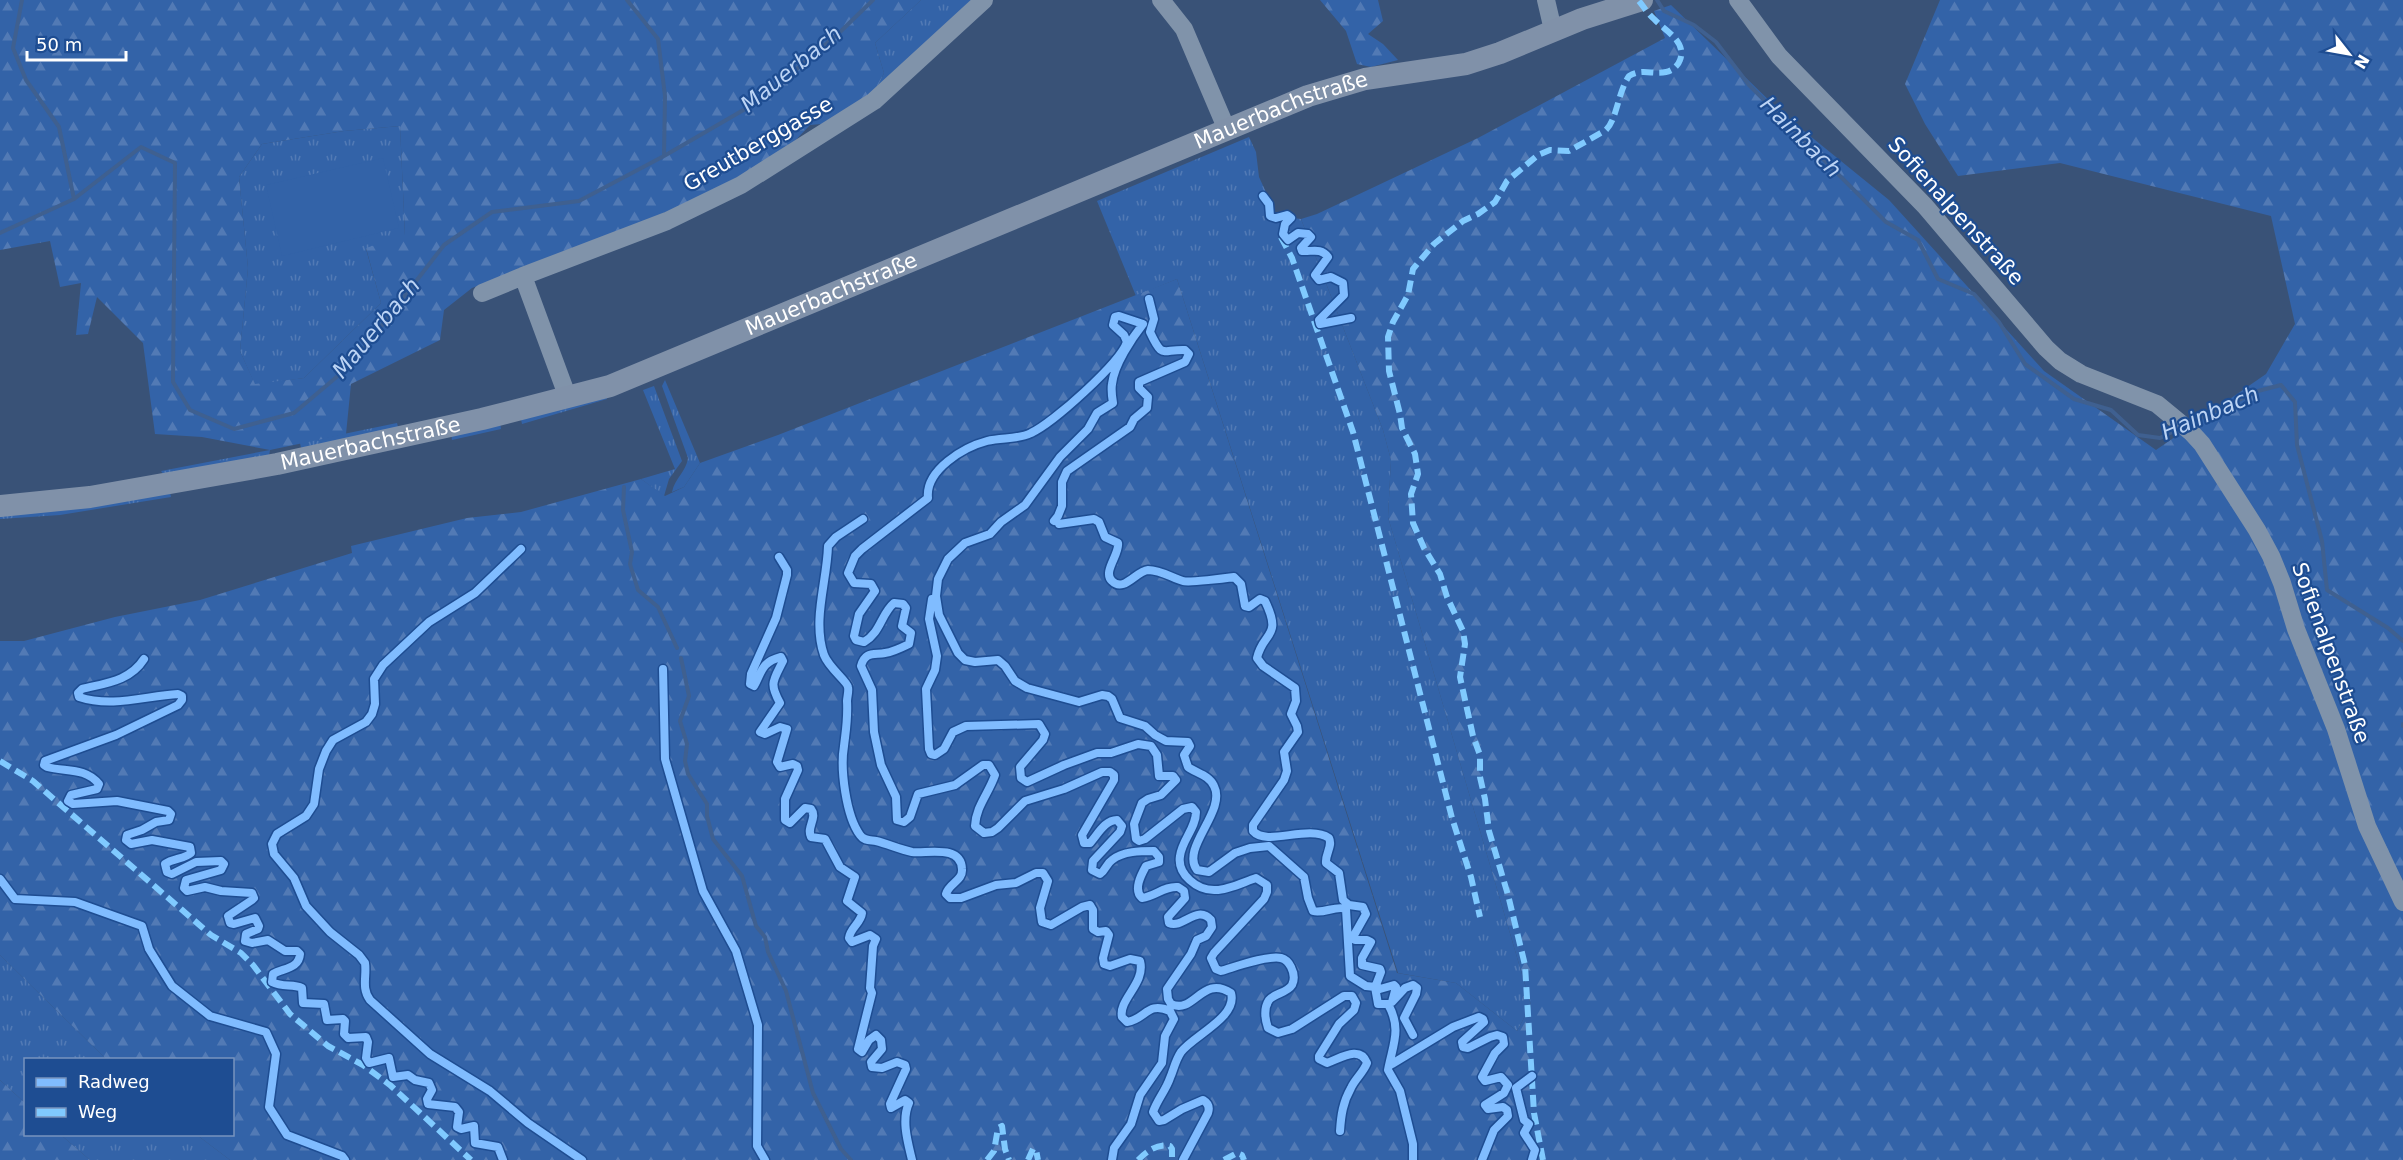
<svg xmlns="http://www.w3.org/2000/svg" width="2403" height="1160" viewBox="0 0 2403 1160" font-family="'DejaVu Sans',sans-serif">
<defs>
<pattern id="grass-tufts" width="24" height="20" patternUnits="userSpaceOnUse" patternTransform="scale(1.5)"><rect width="24" height="20" fill="#3363a8"/><path d="M3 7l-1-3M5 7V3M7 7l1-3M15 17l-1-3M17 17v-4M19 17l1-3" fill="none" stroke="#527ab5"/></pattern>
<pattern id="forest-firs" width="22" height="20" patternUnits="userSpaceOnUse" patternTransform="scale(1.5)"><rect width="22" height="20" fill="#3363a8"/><path d="M5 1l3.5 6h-7zM16 11l3.5 6h-7z" fill="#527ab5"/></pattern>
</defs>
<rect width="100%" height="100%" fill="#395277"/>
<path fill="url(#grass-tufts)" d="M 921,0 L 974,0 L 873,96 L 884,73 L 875,43 Z
M 400,126 L 405,236 L 366,249 L 381,303 L 304,378 L 255,385 L 240,351 L 248,268 L 239,177 L 262,144 L 344,131 Z
M 1249,137 L 1256,152 L 1259,177 L 1277,216 L 1301,219 L 1383,430 L 1391,460 L 1388,517 L 1531,1005 L 1517,1031 L 1456,983 L 1398,973 L 1177,279 L 1136,296 L 1097,201 Z
M 665,380 L 700,463 L 684,487 L 672,492 C 675,478 686,472 688,458 L 662,386 Z
M 654,386 L 682,461 L 669,479 L 664,496 L 641,479 L 675,469 L 643,390 Z
M 606,395 L 607,399 L 522,424 L 521,419 Z
M 500,422 L 501,429 L 452,440 L 451,434 Z
M 397,423 L 398,427 L 301,448 L 300,443 Z
M 270,450 L 269,456 L 164,475 L 161,471 Z
M 170,492 L 171,497 L 60,515 L 0,519 L 0,513 Z
M 0,955 L 106,1059 L 26,1060 L 25,1103 L 0,1080 Z
M 61,1135 L 197,1135 L 230,1160 L 90,1160 Z"/>
<path fill="url(#forest-firs)" fill-rule="evenodd" d="M 0,0 L 921,0 L 875,43 L 884,73 L 873,96 L 832,123 L 810,125 L 790,146 L 722,188 L 615,234 L 472,288 L 444,310 L 440,340 L 351,384 L 346,434 L 270,450 L 202,437 L 155,434 L 143,343 L 97,297 L 88,334 L 76,335 L 81,283 L 60,287 L 50,241 L 0,250 ZM 400,126 L 405,235 L 366,248 L 381,303 L 304,378 L 255,384 L 240,351 L 248,268 L 239,177 L 262,144 L 344,131 Z
M 1320,0 L 1378,0 L 1383,21 L 1368,34 L 1383,44 L 1398,60 L 1371,67 L 1357,64 L 1346,31 Z
M 1940,0 L 2403,0 L 2403,1160 L 230,1160 L 197,1135 L 232,1134 L 232,1060 L 106,1059 L 0,955 L 0,641 L 24,641 L 115,617 L 200,600 L 352,553 L 351,546 L 467,518 L 521,512 L 641,479 L 665,496 L 684,487 L 700,463 L 778,435 L 1177,279 L 1397,973 L 1456,983 L 1517,1031 L 1531,1005 L 1388,517 L 1391,460 L 1383,430 L 1301,219 L 1317,214 L 1478,138 L 1665,38 L 1654,11 L 1671,5 L 1783,114 L 1889,200 L 2044,371 L 2156,450 L 2266,374 L 2295,324 L 2271,216 L 2060,163 L 1958,176 L 1925,124 L 1905,84 Z
M 0,1080 L 25,1103 L 26,1134 L 61,1135 L 90,1160 L 0,1160 Z"/>
<path fill="#3363a8" d="M 383,158 L 399,228 L 282,256 L 266,185 Z"/>
<g fill="none" stroke-linecap="round" stroke-linejoin="round">
<path stroke="#3f6090" stroke-width="4" d="M 22,0 L 13,48 L 26,80 L 59,127 L 74,199
M 627,0 L 658,39 L 665,96 L 664,156
M 1657,0 L 1664,11 L 1694,25 L 1716,42 L 1749,85 L 1886,222 L 1918,240 L 1938,279 L 1974,294 L 1999,322 L 2025,364 L 2074,399 L 2111,410 L 2138,435 L 2160,438 L 2178,429
M 0,233 L 74,199 L 141,147 L 175,163 L 173,382 L 190,410 L 234,429 L 294,413 L 352,364 L 444,245 L 492,212 L 579,201 L 664,156 L 759,101 L 839,33 L 873,0
M 2190,423 L 2258,391 L 2281,385 L 2295,402 L 2297,445 L 2322,541 L 2327,590 L 2388,628 L 2403,641
M 624,487 L 623,510 L 632,552 L 630,564 L 638,590 L 658,607 L 677,648
M 681,658 L 689,696 L 680,721 L 687,744 L 685,761 L 688,774 L 707,804 L 707,816 L 713,839 L 742,876 L 756,926 L 765,937 L 768,952 L 786,991 L 813,1093 L 841,1149 L 851,1160
M 2403,724 L 2403,726"/>
<path stroke="#8093aa" stroke-width="18" d="M 1161,0 L 1184,29 L 1227,130
M 1546,0 L 1553,30
M 1738,0 L 1779,56 L 1925,206 L 2046,348 L 2060,361 L 2081,374 L 2157,404 L 2191,432 L 2202,444 L 2257,530 L 2271,556 L 2282,583 L 2296,629 L 2336,729 L 2367,826 L 2403,902
M 482,293 L 523,276
M 568,398 L 523,276 L 667,221 L 741,185 L 874,101 L 984,0"/>
<path stroke="#8091a9" stroke-width="22" id="s1" d="M 0,506 L 90,497 L 277,464 L 482,419 L 610,386 L 1308,96 L 1365,79 L 1466,64 L 1500,53 L 1582,19 L 1642,0"/>
<path stroke="#80caff" stroke-width="6" stroke-dasharray="12 6" stroke-linecap="butt" d="M 1281,237 L 1292,258 L 1353,432 L 1452,818 L 1471,877 L 1480,917
M 0,761 L 33,781 L 211,935 L 241,953 L 253,965 L 290,1014 L 328,1046 L 363,1065 L 390,1085 L 471,1160
M 987,1160 L 994,1151 L 998,1128 L 1002,1126 L 1005,1149 L 1009,1160
M 1028,1160 L 1033,1149 L 1036,1150 L 1038,1160
M 1138,1160 C 1146,1152 1157,1143 1170,1146 L 1172,1149 L 1172,1160
M 1224,1160 L 1237,1153 L 1242,1155 L 1244,1160
M 1543,1160 L 1534,1113 L 1525,965 L 1508,895 L 1489,831 L 1485,799 L 1480,777 L 1480,755 L 1473,736 L 1460,677 L 1465,644 L 1463,631 L 1447,597 L 1440,574 L 1424,548 L 1413,523 L 1411,494 L 1418,474 L 1415,454 L 1402,428 L 1400,414 L 1389,371 L 1388,337 L 1393,322 L 1408,295 L 1413,269 L 1434,244 L 1463,221 L 1478,214 L 1495,202 L 1507,181 L 1538,155 L 1550,150 L 1569,151 L 1606,130 C 1617,119 1618,92 1629,76 C 1642,68 1653,75 1666,72 C 1672,71 1678,66 1680,60 C 1687,41 1665,31 1654,19 C 1648,14 1644,7 1639,1"/>
<defs>
<path id="cycleway" d="M 1263,196 L 1269,204 L 1270,216 L 1276,218 L 1287,215 L 1291,218 L 1285,224 L 1283,234 L 1288,240 L 1298,233 L 1308,234 L 1311,237 L 1301,248 L 1302,251 C 1311,252 1321,247 1328,257 L 1315,275 L 1319,280 L 1331,277 L 1343,283 L 1344,295 L 1319,320 L 1320,324 L 1351,318
M 863,519 L 836,537 L 828,546 C 827,582 812,620 824,655 C 829,668 847,681 848,687 C 849,692 847,697 847,701 C 848,719 846,729 844,746 C 840,769 846,816 860,835 C 864,841 870,840 876,841 C 888,844 899,849 912,852 C 926,854 961,844 962,869 C 963,881 949,883 946,894 L 950,898 L 961,898 L 996,885 L 1016,883 L 1036,873 L 1043,873 L 1048,881 L 1040,908 L 1042,922 L 1051,925 L 1082,907 L 1090,905 L 1093,910 L 1093,929 L 1098,932 L 1106,931 L 1109,935 L 1103,958 L 1104,964 L 1110,966 L 1130,959 L 1140,961 C 1146,983 1118,1000 1122,1017 L 1127,1022 C 1146,1019 1147,1001 1170,1011 L 1174,1019 L 1165,1036 L 1162,1063 L 1140,1095 L 1131,1124 L 1114,1148 L 1112,1160
M 1054,521 L 1058,516 L 1062,506 L 1062,482 L 1067,471 L 1130,427 L 1134,419 L 1147,408 L 1148,397 L 1139,388 L 1139,382 L 1185,362 L 1189,354 L 1185,350 C 1162,349 1163,360 1150,332 L 1154,319 L 1149,299
M 1059,524 L 1094,519 L 1099,522 L 1105,537 L 1118,543 C 1120,554 1102,572 1112,581 C 1124,593 1136,571 1148,570 C 1161,570 1172,578 1183,581 C 1188,583 1227,578 1234,577 L 1241,584 L 1245,606 L 1249,607 L 1260,599 L 1265,601 C 1283,638 1263,631 1257,658 L 1263,666 L 1295,688 L 1296,701 L 1291,714 L 1297,726 L 1298,732 L 1284,752 L 1287,771 L 1284,780 L 1253,825 L 1253,831 C 1267,847 1308,824 1329,838 C 1333,846 1325,854 1326,863 L 1339,873 L 1343,900 L 1349,905 L 1363,907 L 1366,914 L 1353,937 L 1355,940 L 1367,940 L 1371,942 L 1362,958 L 1362,965 L 1380,969 L 1381,972 L 1376,985 L 1380,989 L 1394,985 L 1396,987 L 1392,1002 L 1405,988 L 1413,985 L 1417,988 L 1416,994 L 1404,1018 L 1413,1035
M 521,549 L 475,593 L 429,622 L 383,665 L 374,679 L 375,704 L 372,714 L 366,722 L 333,740 L 326,751 L 319,769 L 314,804 L 306,816 L 277,834 L 272,844 L 274,854 L 294,878 L 306,906 L 330,932 L 359,955 L 365,963 C 367,976 361,988 370,1000 L 430,1054 L 490,1091 L 528,1123 L 582,1160
M 779,557 L 787,570 L 787,575 L 776,618 L 751,674 L 750,684 L 754,686 C 762,672 761,662 781,657 L 783,661 C 773,681 769,683 780,703 L 760,732 L 765,734 L 780,727 L 787,729 L 777,762 L 780,767 L 793,764 L 797,766 L 798,770 L 785,799 L 785,820 L 790,823 L 805,808 L 811,809 C 818,818 806,827 811,837 L 825,839 L 840,867 L 855,877 L 847,901 L 862,913 C 861,923 850,928 849,938 L 852,942 L 870,935 L 876,939 L 873,946 L 870,988 L 872,993 L 858,1049 L 862,1052 L 869,1040 L 876,1035 L 881,1040 L 882,1049 L 871,1062 L 872,1067 L 882,1068 L 897,1062 L 905,1065 L 906,1069 L 890,1104 L 891,1108 L 905,1100 L 909,1103 C 901,1120 908,1143 912,1160
M 932,599 L 929,619 L 937,656 L 935,670 L 926,689 L 929,749 L 931,754 L 935,755 L 944,749 L 953,732 L 966,726 L 1039,724 L 1045,734 L 1043,740 L 1020,767 L 1021,778 L 1027,782 L 1064,765 L 1097,753 L 1111,753 L 1138,744 L 1151,746 L 1157,755 L 1159,776 L 1173,776 L 1176,780 L 1161,795 L 1148,799 L 1142,803 L 1134,824 L 1136,839 L 1139,841 L 1145,839 L 1183,809 L 1192,807 L 1196,812 C 1196,828 1182,840 1180,856 C 1177,874 1197,891 1216,890 C 1228,890 1244,882 1256,878 L 1267,885 L 1267,892 L 1264,899 L 1214,953 L 1211,958 L 1216,969 L 1221,971 C 1235,967 1267,955 1281,958 C 1285,959 1289,963 1291,967 C 1294,973 1295,979 1292,985 C 1287,993 1275,993 1269,1000 C 1263,1009 1265,1019 1268,1028 L 1278,1033 L 1292,1029 L 1344,996 L 1352,996 L 1356,1003 L 1354,1010 L 1339,1024 L 1319,1056 L 1319,1059 L 1327,1063 C 1341,1058 1360,1045 1367,1063 C 1363,1073 1355,1079 1351,1088 C 1343,1102 1341,1115 1340,1131
M 144,659 C 130,681 106,683 82,689 L 78,693 L 79,697 C 112,708 145,696 178,694 L 182,696 L 182,700 L 178,705 L 116,735 L 45,761 L 44,765 L 47,767 C 66,772 85,767 99,784 L 97,789 L 71,795 L 68,801 L 73,804 L 117,801 L 168,811 L 171,814 L 169,820 L 156,822 L 142,830 L 127,835 L 126,840 L 131,844 L 152,840 L 190,847 L 191,853 C 185,859 173,858 165,864 L 167,872 L 172,874 L 196,862 L 221,861 L 224,864 L 221,870 L 186,880 L 184,888 L 187,891 L 205,887 L 221,891 L 252,893 L 254,898 L 252,900 L 228,916 L 230,923 L 234,924 L 255,918 L 259,926 L 258,929 L 246,934 L 245,941 L 252,943 L 268,940 L 285,951 L 297,951 L 300,954 C 299,969 283,968 273,974 L 272,982 C 283,988 293,983 302,988 L 303,1003 L 324,1004 L 327,1020 L 343,1019 L 345,1021 L 344,1034 L 348,1038 L 366,1037 L 368,1042 L 366,1058 L 369,1063 L 389,1058 L 393,1077 L 408,1075 L 415,1080 L 429,1083 L 432,1090 L 427,1099 L 428,1104 L 455,1107 L 459,1112 L 457,1127 L 461,1129 L 474,1126 L 475,1143 L 498,1147 L 503,1160
M 663,669 L 665,759 L 703,891 L 736,951 L 758,1025 L 757,1146 L 765,1160
M 0,879 L 15,899 L 75,902 L 142,926 L 149,949 L 172,986 L 210,1016 L 266,1032 L 276,1054 L 269,1107 L 287,1135 L 342,1156 L 345,1160
M 1392,1064 L 1453,1027 L 1479,1017 L 1483,1019 L 1484,1022 L 1462,1042 L 1463,1047 L 1468,1048 L 1490,1037 L 1497,1035 L 1503,1037 L 1504,1044 L 1495,1053 L 1482,1077 L 1485,1081 L 1501,1077 L 1508,1085 L 1504,1093 L 1485,1105 L 1488,1109 L 1503,1107 L 1507,1110 L 1508,1116 L 1494,1130 L 1482,1160
M 1532,1076 L 1516,1088 L 1524,1120 L 1529,1124 L 1524,1133 L 1535,1150 L 1532,1160
M 1183,1160 L 1208,1113 C 1210,1107 1208,1103 1203,1100 L 1182,1109 L 1164,1120 L 1159,1121 L 1153,1112 C 1157,1100 1166,1090 1170,1078 C 1174,1069 1175,1061 1181,1052 C 1194,1035 1238,1017 1231,993 C 1202,974 1194,1015 1171,1004 L 1168,999 L 1167,989 L 1191,954 L 1197,940 L 1206,936 L 1212,927 L 1211,920 C 1197,904 1183,929 1169,923 L 1168,917 L 1185,898 L 1184,891 L 1178,887 C 1164,886 1156,896 1142,898 C 1133,890 1141,875 1146,866 L 1159,862 L 1159,857 L 1154,851 C 1141,851 1123,851 1112,860 C 1106,864 1106,870 1100,874 L 1092,870 L 1093,861 L 1120,832 L 1122,826 L 1117,820 C 1105,820 1098,834 1090,843 L 1084,843 L 1082,835 L 1114,780 L 1114,775 L 1110,772 L 1102,772 L 1064,789 L 1025,801 L 998,828 L 992,832 L 984,833 L 975,826 C 976,806 989,793 995,775 L 989,765 L 983,765 L 955,785 L 918,794 L 910,817 L 904,822 L 897,820 L 896,797 L 881,765 L 874,732 L 872,690 L 861,666 C 865,651 874,655 885,653 C 893,652 903,647 909,644 L 911,633 L 902,626 L 906,608 L 903,604 L 894,603 C 881,614 881,632 864,642 L 856,640 L 854,636 L 859,614 L 875,591 L 871,584 L 854,583 L 848,573 L 855,556 L 862,549 L 928,498 C 925,470 964,447 987,441 C 1002,437 1017,440 1031,433 C 1053,423 1120,363 1127,342 L 1124,335 L 1113,325 L 1115,317 L 1119,316 L 1143,324 C 1132,338 1114,365 1112,384 C 1111,390 1112,397 1113,403 L 1097,413 L 1088,429 L 1060,457 L 1025,505 L 1001,522 L 990,534 L 965,543 L 948,559 L 938,579 L 936,596 L 939,615 L 958,653 L 965,660 L 975,662 L 998,660 L 1005,666 L 1015,681 L 1027,688 L 1079,702 L 1102,695 L 1108,696 L 1112,699 L 1120,718 L 1145,726 L 1155,735 L 1166,741 L 1188,742 L 1190,746 L 1184,755 L 1188,767 C 1196,773 1209,775 1214,786 C 1227,811 1180,848 1197,870 L 1209,872 L 1235,853 L 1250,848 L 1269,846 L 1304,877 L 1308,898 L 1313,911 C 1324,914 1336,905 1346,909 L 1350,976 L 1366,986 L 1375,987 L 1378,1004 L 1388,1004 C 1402,1029 1393,1044 1388,1070 L 1400,1091 L 1413,1144 L 1413,1160"/>
</defs>
<use href="#cycleway" stroke="#1e4d92" stroke-width="11"/>
<use href="#cycleway" stroke="#80bcff" stroke-width="8"/>
</g>
<g text-anchor="middle" dominant-baseline="central" stroke-width="4.5" stroke-linejoin="round" paint-order="stroke">
<g font-size="21" fill="#fff" stroke="#1e4d92">
<text stroke="none"><textPath href="#s1" startOffset="1348">Mauerbachstraße</textPath></text>
<text transform="translate(758 144) rotate(-30)">Greutberggasse</text>
<text transform="translate(1956 211) rotate(48)">Sofienalpenstraße</text>
<text stroke="none"><textPath href="#s1" startOffset="862">Mauerbachstraße</textPath></text>
<text stroke="none"><textPath href="#s1" startOffset="376">Mauerbachstraße</textPath></text>
<text transform="translate(2331 653) rotate(70)">Sofienalpenstraße</text>
</g>
<g font-size="22" font-style="italic" fill="#bcd4f5" stroke="#1e4d92">
<text transform="translate(791 69) rotate(-39)">Mauerbach</text>
<text transform="translate(1801 137) rotate(45)">Hainbach</text>
<text transform="translate(376 328) rotate(-50)">Mauerbach</text>
<text transform="translate(2210 413) rotate(-23)">Hainbach</text>
</g>
</g>
<rect x="24" y="1058" width="210" height="78" fill="#1e4d92" stroke="#7894be" stroke-width="1.5"/>
<rect x="36" y="1078" width="30" height="9" fill="#80bcff" stroke="#7894be" stroke-width="1.5"/>
<text x="78" y="1088" font-size="18" fill="#ffffff">Radweg</text>
<rect x="36" y="1108" width="30" height="9" fill="#80caff" stroke="#7894be" stroke-width="1.5"/>
<text x="78" y="1118" font-size="18" fill="#ffffff">Weg</text>
<g transform="translate(2349 54) rotate(121)" stroke="#1e4d92" stroke-width="4.5" paint-order="stroke">
<path d="M0-4.5L10 22L0 15L-10 22Z" fill="#ffffff"/>
<text y="-9" font-size="16" font-weight="bold" text-anchor="middle" fill="#ffffff">N</text>
</g>
<path d="M27 51v9h99v-9" fill="none" stroke="#ffffff" stroke-width="3"/>
<text x="36" y="51" font-size="18" fill="#ffffff" stroke="#1e4d92" stroke-width="4.5" paint-order="stroke">50 m</text>
</svg>
